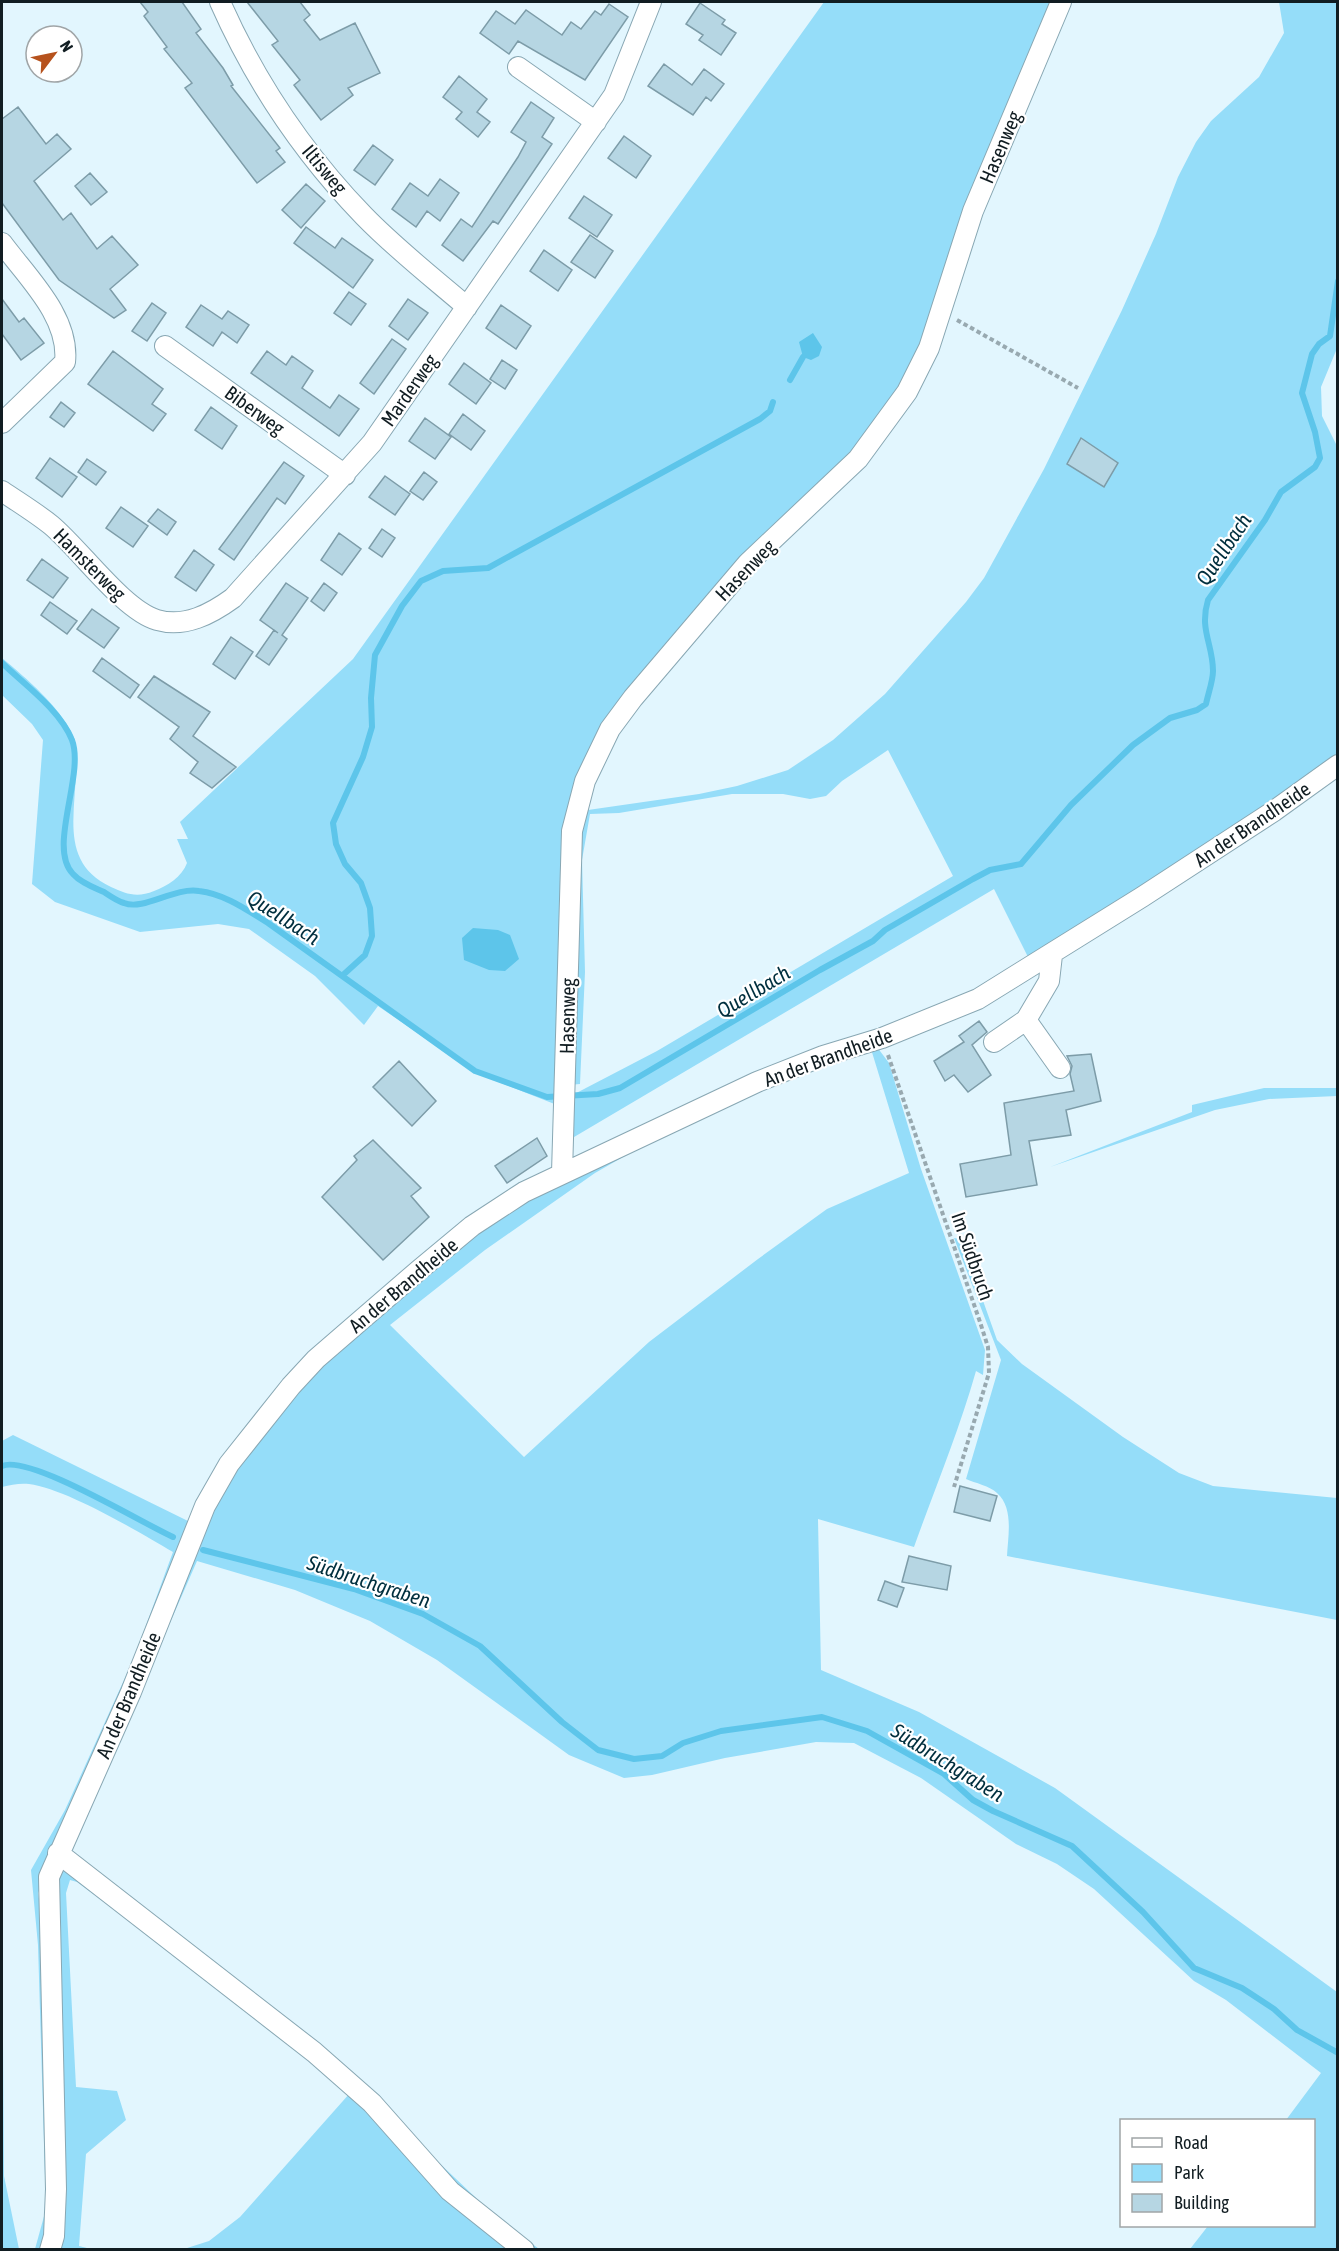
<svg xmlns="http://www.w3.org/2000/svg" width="1339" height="2251" viewBox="0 0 1339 2251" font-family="'Asap Condensed',sans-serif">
<rect width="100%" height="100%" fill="#e2f6fe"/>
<path fill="#95ddf9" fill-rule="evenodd" d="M 824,2 L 1057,2 L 930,330 L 894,404 L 586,765 L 557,1105 L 476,1073 L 378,1006 L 364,1025 L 315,976 L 249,929 L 218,924 L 140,932 L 55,902 L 32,884 L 43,740 L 32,724 L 2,695 L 2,658 C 27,679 58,705 73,735 C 77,744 76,756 76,767 C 76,813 59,863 111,887 C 126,894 137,898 154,891 C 167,886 182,877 187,863 L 177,839 L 188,839 L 180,822 L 353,659 Z
M 1279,2 L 1337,2 L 1338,346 L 1321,387 L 1322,416 L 1338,448 L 1337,759 L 1031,963 L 994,889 L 569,1140 L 561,1101 L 657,1051 L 953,876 L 888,750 L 842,781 L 826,796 L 810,799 L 783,794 L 732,794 L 619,813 L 590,814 L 582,860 L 585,972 L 580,1084 L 568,1085 L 581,811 L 699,794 L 737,786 L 788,770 L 833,740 L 885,694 L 966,602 L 984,578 L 1044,469 L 1122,310 L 1156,234 L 1178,177 L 1196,142 L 1211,121 L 1259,77 L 1284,33 Z
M 877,1047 L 889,1063 L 921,1169 L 985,1350 L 983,1375 L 976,1371 C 959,1431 935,1488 914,1547 L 818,1519 L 821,1670 L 919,1712 L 1055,1788 L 1337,1992 L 1337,2249 L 1190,2249 L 1208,2226 L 1314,2226 L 1314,2120 L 1286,2120 L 1321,2073 L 1226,2000 L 1194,1981 L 1094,1889 L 1057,1864 L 1016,1844 L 921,1778 L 854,1743 L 816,1742 L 725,1758 L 652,1775 L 624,1778 L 569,1755 L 437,1660 L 370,1621 L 295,1590 L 197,1561 L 71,1849 L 225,1481 L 313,1370 L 493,1218 L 764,1084 ZM 871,1049 L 909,1173 L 827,1209 L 758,1259 L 649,1342 L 524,1457 L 390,1325 L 485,1250 L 595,1173 L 658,1137 L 791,1075 Z
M 1264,1088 L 1337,1088 L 1337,1096 L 1269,1099 L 1215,1110 L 1050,1167 L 1192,1112 L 1192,1105 Z
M 954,1238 L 961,1239 L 997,1340 L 1022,1364 L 1123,1437 L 1179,1473 L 1213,1486 L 1337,1498 L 1337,1620 L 1007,1556 C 1008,1536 1014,1508 997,1493 C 990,1486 975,1483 966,1479 L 1001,1360 Z
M 13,1435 L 188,1521 L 198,1500 L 226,1462 L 38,1893 L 44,1930 L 51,2181 L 43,2249 L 35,2249 L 46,2209 L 38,1945 L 31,1870 L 65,1810 L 134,1658 L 173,1552 C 139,1532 67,1489 29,1484 C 19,1483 11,1485 2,1487 L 2,1441 Z
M 65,1869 L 357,2085 L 494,2215 L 539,2249 L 184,2249 L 209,2241 L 240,2217 L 350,2093 L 223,1990 L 77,1882 L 70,1880 L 66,1893 L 76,2087 L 117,2091 L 126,2120 L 86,2154 L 79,2246 L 91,2249 L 58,2250 L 59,1877 Z
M 2,1905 L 4,2176 L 19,2249 L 2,2249 Z"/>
<path fill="#5dc5ea" d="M 813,333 L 822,347 L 819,356 L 811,360 L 803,357 L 799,342 Z
M 473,928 L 498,930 L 510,935 L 519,959 L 505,971 L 489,970 L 464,960 L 462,938 Z"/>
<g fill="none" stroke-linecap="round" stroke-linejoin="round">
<path stroke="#5dc5ea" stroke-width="6" d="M 790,380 L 803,357
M 2,663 C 25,685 60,710 72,740 C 85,775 47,848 73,874 C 81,883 93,887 104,892 C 110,896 117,901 124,903 C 144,911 174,887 199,891 C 225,894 247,910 268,923 L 475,1071 L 547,1097 L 598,1094 L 620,1088 L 820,970 L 873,941 L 885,930 L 973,879 L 990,870 L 1021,864 L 1071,805 L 1133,745 L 1170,718 L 1197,710 L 1206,704 C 1208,694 1213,681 1213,671 C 1213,644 1199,630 1208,600 L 1265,520 L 1281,492 L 1315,467 L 1320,458 L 1315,432 L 1302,393 L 1312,354 L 1319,344 L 1330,336 L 1338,281
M 343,975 L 365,955 L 372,936 L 370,908 L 361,883 L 345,864 L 336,844 L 333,823 L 363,757 L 372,727 L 371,698 L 375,655 L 402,606 L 421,581 L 443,571 L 488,568 L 760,419 L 770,411 L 773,402
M 2,1466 C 29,1454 142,1523 173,1537
M 203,1550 L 354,1589 L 423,1614 L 480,1646 L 562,1722 L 598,1750 L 634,1759 L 662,1756 L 683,1743 L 721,1731 L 822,1717 L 867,1731 L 944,1774 L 973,1800 L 993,1811 L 1072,1846 L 1143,1912 L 1194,1968 L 1242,1988 L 1274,2009 L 1297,2030 L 1338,2053"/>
</g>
<path fill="#b6d6e3" stroke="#7d9ca8" stroke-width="1.5" d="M 140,2 L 182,2 L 201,29 L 196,33 L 223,68 L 233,85 L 231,86 L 280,148 L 276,151 L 285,162 L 257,183 L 185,88 L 192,83 L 164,49 L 167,47 L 144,16 L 148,12 Z
M 247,2 L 300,2 L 310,15 L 304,20 L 320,40 L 355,23 L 380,73 L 348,88 L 353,95 L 321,120 L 294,85 L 300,80 L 272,45 L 278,41 Z
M 700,3 L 725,20 L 722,24 L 736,33 L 721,55 L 699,40 L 703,35 L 686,24 Z
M 609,4 L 628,17 L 585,80 L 518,41 L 509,54 L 480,33 L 496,11 L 515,24 L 526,10 L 562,35 L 571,22 L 581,29 L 595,11 L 601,15 Z
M 664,64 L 692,85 L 704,69 L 724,84 L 711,101 L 706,97 L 693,115 L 648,86 Z
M 459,76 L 487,99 L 477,112 L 490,122 L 478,137 L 456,119 L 462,112 L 443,97 Z
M 531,102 L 554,118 L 542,137 L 552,144 L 498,224 L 493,221 L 463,261 L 442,245 L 461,219 L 472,227 L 518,157 L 526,142 L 511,132 Z
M 18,107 L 46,144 L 57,134 L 71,149 L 34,181 L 63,220 L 71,213 L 97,249 L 112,236 L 138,265 L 110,289 L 126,310 L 114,318 L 59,280 L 2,203 L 2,119 Z
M 624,136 L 651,156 L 636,178 L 608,158 Z
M 373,145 L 393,160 L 375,185 L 354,170 Z
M 90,173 L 107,192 L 91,205 L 75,186 Z
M 440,179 L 459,193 L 440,221 L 427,211 L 416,227 L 392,209 L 410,183 L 428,196 Z
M 306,184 L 325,201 L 301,228 L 282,210 Z
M 584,196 L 612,215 L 597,237 L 569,218 Z
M 306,227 L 335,248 L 342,238 L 373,260 L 353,288 L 294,243 Z
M 590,235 L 613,251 L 595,278 L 571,262 Z
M 544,250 L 572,270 L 558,291 L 530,271 Z
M 349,292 L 366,304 L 351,325 L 334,313 Z
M 2,299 L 19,322 L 24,318 L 44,343 L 21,360 L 2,334 Z
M 408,299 L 428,313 L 408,340 L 389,326 Z
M 152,303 L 166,313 L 147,341 L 132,331 Z
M 201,305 L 222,319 L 228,311 L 249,325 L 237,343 L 222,332 L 213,346 L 186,327 Z
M 501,305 L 531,326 L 516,349 L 486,328 Z
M 392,339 L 406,349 L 374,394 L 360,383 Z
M 113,351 L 163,389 L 152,404 L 166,414 L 153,431 L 88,384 Z
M 267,351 L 286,365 L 292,356 L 313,371 L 302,388 L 330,408 L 339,395 L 359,409 L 339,436 L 251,373 Z
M 502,360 L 517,370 L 505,389 L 490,379 Z
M 464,363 L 491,383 L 476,404 L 449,384 Z
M 61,402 L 75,413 L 64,427 L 50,417 Z
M 211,407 L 237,426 L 222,449 L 195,430 Z
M 463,414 L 485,431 L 471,450 L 449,434 Z
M 425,418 L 451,437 L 435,459 L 409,441 Z
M 1081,438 L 1118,463 L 1104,487 L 1067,464 Z
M 50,458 L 77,477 L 62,497 L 36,478 Z
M 87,459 L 106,472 L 96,485 L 78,472 Z
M 284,462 L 304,476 L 285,504 L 277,498 L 234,560 L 219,549 Z
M 424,472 L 437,482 L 423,500 L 410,491 Z
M 385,476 L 410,494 L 395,515 L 369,497 Z
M 121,507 L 148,526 L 133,547 L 106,528 Z
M 158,509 L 176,522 L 167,535 L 148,521 Z
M 382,529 L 395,538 L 382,557 L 369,548 Z
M 339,533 L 361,549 L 342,575 L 321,560 Z
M 194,550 L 214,565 L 196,591 L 175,577 Z
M 42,559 L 68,578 L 53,598 L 27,580 Z
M 286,583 L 308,598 L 282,635 L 287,639 L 269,665 L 256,656 L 274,630 L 278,633 L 260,620 Z
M 324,583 L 337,593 L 324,611 L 311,601 Z
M 50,602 L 77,621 L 67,634 L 41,615 Z
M 92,609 L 119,628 L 104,648 L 77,629 Z
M 231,637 L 253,652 L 235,679 L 213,664 Z
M 102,658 L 139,685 L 130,698 L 93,671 Z
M 154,676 L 210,712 L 193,736 L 236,767 L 212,788 L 190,773 L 198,762 L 170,739 L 179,727 L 138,697 Z
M 979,1021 L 987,1032 L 972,1045 L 991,1075 L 968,1092 L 954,1075 L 945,1081 L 934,1061 L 964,1042 L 959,1036 Z
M 1091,1054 L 1101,1101 L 1066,1110 L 1071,1135 L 1029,1141 L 1037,1185 L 966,1197 L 960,1164 L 1011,1155 L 1004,1103 L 1074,1091 L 1070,1074 L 1072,1066 L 1067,1056 Z
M 399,1061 L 436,1101 L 412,1126 L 373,1087 Z
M 537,1138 L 547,1156 L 507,1183 L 495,1166 Z
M 373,1140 L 421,1188 L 411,1196 L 429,1217 L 383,1260 L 322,1197 L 357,1160 L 354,1156 Z
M 960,1486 L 997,1496 L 990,1521 L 954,1512 Z
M 909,1556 L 951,1566 L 947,1590 L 902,1582 Z
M 885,1581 L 904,1588 L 897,1607 L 878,1600 Z"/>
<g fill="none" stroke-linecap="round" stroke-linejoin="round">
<defs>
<path id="minor" d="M 220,2 C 255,81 304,154 364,216 C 396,249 432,277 467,307
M 518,67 L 596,122
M 2,243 C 27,277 70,317 65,362 L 2,423
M 165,346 L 345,475
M 2,491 C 18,502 36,513 51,525 C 80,549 123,610 157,620 C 185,628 211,614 233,598 L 372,443 L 614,95 L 651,2
M 1026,1020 L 1060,1068
M 994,1042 L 1026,1020 L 1049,981 L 1052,955
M 562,1173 L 572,831 L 585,781 L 610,729 L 633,698 L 748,563 L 858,459 L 907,392 L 929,348 L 973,211 L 1061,2
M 58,1853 L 314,2052 L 372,2103 L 450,2191 L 524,2250
M 50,2250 L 54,2236 L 56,2189 L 49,1877 L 131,1692 L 205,1506 L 229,1464 L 291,1386 L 316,1359 L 419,1270 L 472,1226 L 524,1192 L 757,1082 L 823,1056 L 882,1038 L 978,999 L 1142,897 L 1274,811 L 1338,765"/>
</defs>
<use href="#minor" stroke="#88a7b3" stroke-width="22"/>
<path stroke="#98a9b0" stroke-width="4" stroke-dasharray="4.5 3" stroke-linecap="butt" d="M 957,320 L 1078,388
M 888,1055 L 980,1322 L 988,1347 L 989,1373 L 954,1487"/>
<use href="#minor" stroke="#fff" stroke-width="20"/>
</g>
<g text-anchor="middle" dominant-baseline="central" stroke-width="4.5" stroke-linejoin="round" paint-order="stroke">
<g font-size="20" fill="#111d22" stroke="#fff">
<text transform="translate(1000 147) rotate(-67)">Hasenweg</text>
<text transform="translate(325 169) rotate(50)">Iltisweg</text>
<text transform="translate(409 390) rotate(-55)">Marderweg</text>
<text transform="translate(255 410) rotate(36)">Biberweg</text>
<text transform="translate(90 564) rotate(45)">Hamsterweg</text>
<text transform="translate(745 570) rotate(-46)">Hasenweg</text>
<text transform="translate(1252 824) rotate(-34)">An der Brandheide</text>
<text transform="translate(567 1016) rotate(-89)">Hasenweg</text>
<text transform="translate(828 1057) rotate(-20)">An der Brandheide</text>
<text transform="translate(973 1256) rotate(71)">Im Südbruch</text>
<text transform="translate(403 1285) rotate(-40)">An der Brandheide</text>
<text transform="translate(128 1695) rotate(-67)">An der Brandheide</text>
</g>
<g font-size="21" font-style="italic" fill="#002f3e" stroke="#fff">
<text transform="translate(1223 549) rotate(-56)">Quellbach</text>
<text transform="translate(284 917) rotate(33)">Quellbach</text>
<text transform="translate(753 991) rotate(-31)">Quellbach</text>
<text transform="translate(369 1581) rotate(18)">Südbruchgraben</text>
<text transform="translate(948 1762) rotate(32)">Südbruchgraben</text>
</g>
</g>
<rect width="1339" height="2251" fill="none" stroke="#111d22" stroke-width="6"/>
<rect x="1120" y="2119" width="195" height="108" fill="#ffffff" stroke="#a0a5a7" stroke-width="1.5"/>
<rect x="1132" y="2138" width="30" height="9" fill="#ffffff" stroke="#a0a5a7" stroke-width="1.5"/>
<text x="1174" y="2149" font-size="18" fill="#111d22">Road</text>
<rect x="1132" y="2164" width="30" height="18" fill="#95ddf9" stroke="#a0a5a7" stroke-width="1.5"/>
<text x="1174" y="2179" font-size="18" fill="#111d22">Park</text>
<rect x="1132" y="2194" width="30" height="18" fill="#b6d6e3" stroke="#a0a5a7" stroke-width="1.5"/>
<text x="1174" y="2209" font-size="18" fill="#111d22">Building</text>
<g transform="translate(54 54) rotate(58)"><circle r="28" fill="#ffffff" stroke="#a0a5a7" stroke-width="1.5"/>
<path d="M0-4.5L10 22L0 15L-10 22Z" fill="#b6521d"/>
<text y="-9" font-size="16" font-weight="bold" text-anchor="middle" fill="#111d22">N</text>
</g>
</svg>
